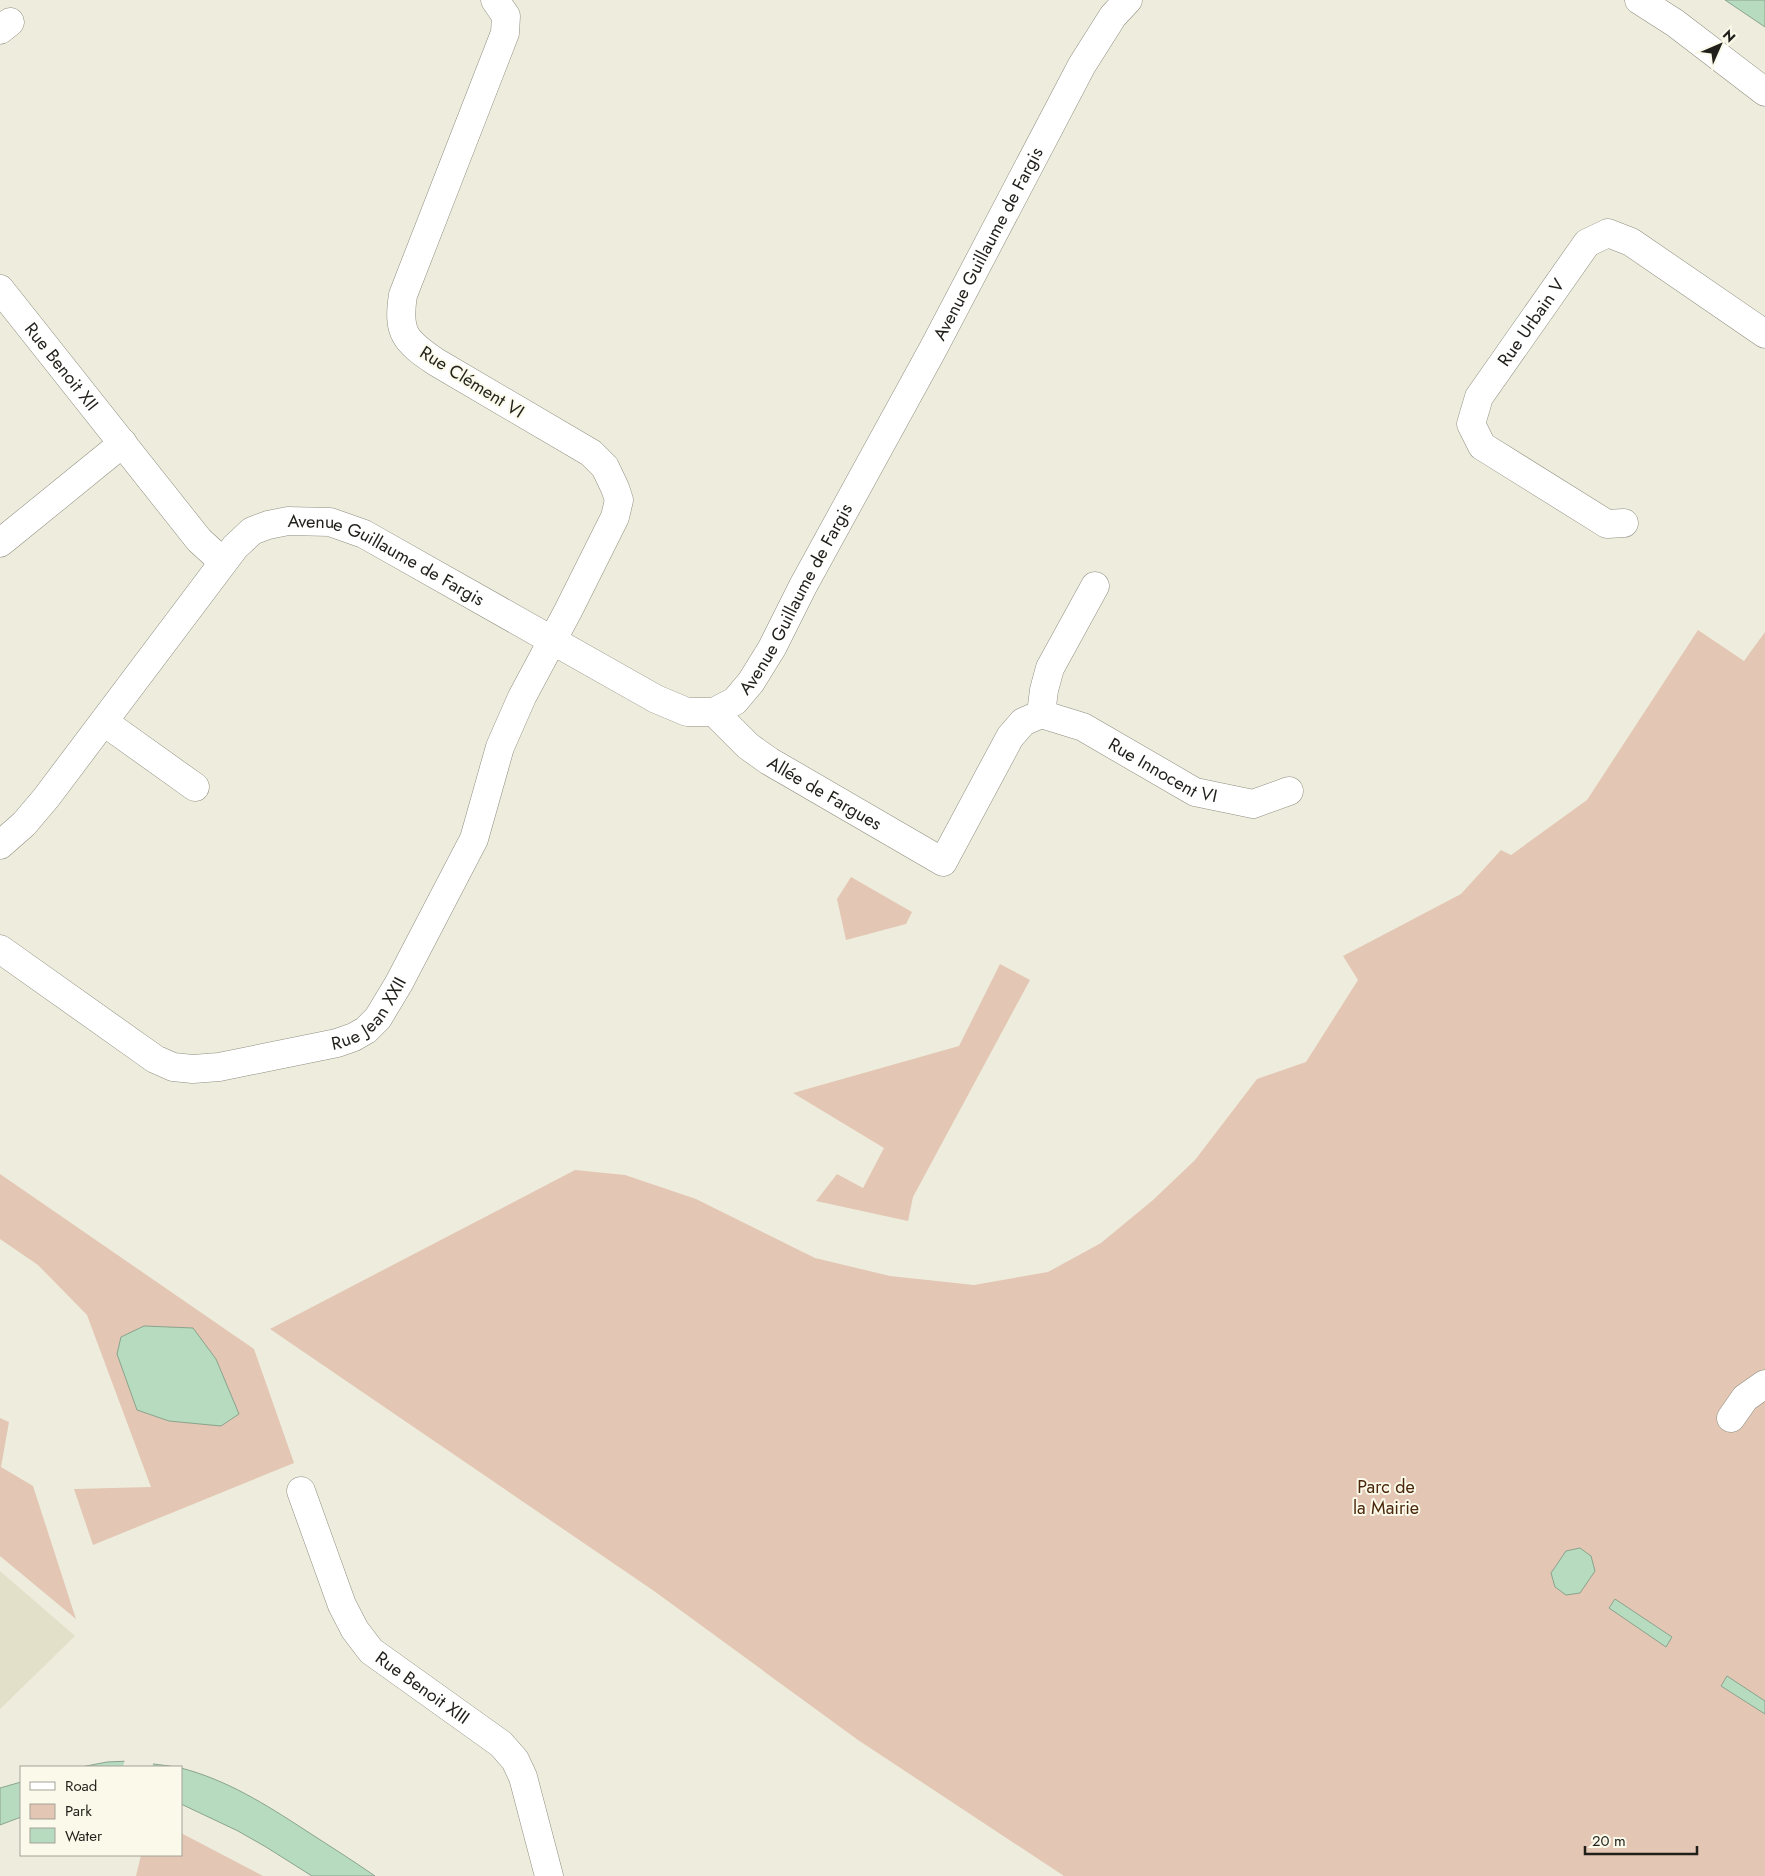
<svg xmlns="http://www.w3.org/2000/svg" width="1765" height="1876" viewBox="0 0 1765 1876" font-family="Jost,sans-serif">
<rect width="100%" height="100%" fill="#eeeddd"/>
<path fill="#e2e0c9" d="M 0,1571 L 75,1636 L 0,1709 Z"/>
<path fill="#e3c6b3" d="M 1698,630 L 1744,661 L 1765,632 L 1765,1876 L 1064,1876 L 858,1740 L 654,1591 L 270,1329 L 575,1170 L 625,1175 L 696,1199 L 815,1258 L 890,1276 L 974,1285 L 1048,1272 L 1101,1243 L 1153,1200 L 1195,1160 L 1257,1079 L 1306,1062 L 1358,980 L 1343,956 L 1461,894 L 1501,850 L 1511,855 L 1587,800 Z
M 851,877 L 912,912 L 906,924 L 846,940 L 837,899 Z
M 1000,964 L 1030,980 L 913,1197 L 908,1221 L 816,1201 L 837,1174 L 863,1188 L 884,1148 L 793,1093 L 959,1046 Z
M 0,1174 L 254,1349 L 294,1463 L 93,1545 L 74,1489 L 151,1487 L 87,1315 L 38,1265 L 0,1239 Z
M 0,1418 L 9,1422 L 1,1467 L 33,1486 L 76,1619 L 0,1556 Z
M 181,1833 L 263,1876 L 136,1876 L 141,1855 L 181,1855 Z"/>
<path fill="#b7dbbe" stroke="#8aa38d" d="M 1725,0 L 1765,0 L 1765,27 Z
M 144,1326 L 193,1328 L 216,1359 L 239,1414 L 221,1426 L 169,1421 L 137,1410 L 117,1354 L 121,1337 Z
M 1580,1548 L 1591,1556 L 1595,1571 L 1580,1593 L 1566,1595 L 1555,1587 L 1551,1573 L 1566,1551 Z
M 1615,1599 L 1672,1637 L 1666,1647 L 1609,1608 Z
M 1727,1676 L 1765,1701 L 1765,1714 L 1721,1686 Z
M 130,1761 L 177,1767 L 81,1767 L 107,1762 Z
M 181,1768 C 227,1780 265,1804 305,1830 C 328,1845 352,1860 375,1876 L 312,1876 L 266,1847 L 238,1831 L 181,1804 Z
M 21,1782 L 21,1817 L 0,1825 L 0,1788 Z"/>
<path fill="#eeeddd" d="M 130,1758 L 148,1759 L 154,1761 L 152,1767 L 123,1767 L 125,1759 Z"/>
<g fill="none" stroke-linecap="round" stroke-linejoin="round">
<defs>
<g id="minor">
<path d="M 1639,0 L 1675,23 L 1765,92"/>
<path d="M 0,30 L 10,22"/>
<path id="s1" d="M 0,289 L 199,540 L 223,562"/>
<path id="s2" d="M 1624,523 L 1607,524 L 1482,446 L 1471,424 L 1479,397 L 1587,243 L 1608,233 L 1631,242 L 1765,334"/>
<path d="M 0,543 L 123,443"/>
<path id="s3" d="M 714,712 L 748,746 L 769,761 L 943,862 L 1010,737 L 1023,722 L 1041,714 L 1083,727 L 1195,792 L 1253,804 L 1289,791"/>
<path d="M 1041,714 L 1044,690 L 1050,668 L 1095,586"/>
<path d="M 104,722 L 195,787"/>
<path id="s4" d="M 0,845 L 24,824 L 46,798 L 235,547 L 252,531 L 268,525 L 288,521 L 330,522 L 364,534 L 656,699 L 687,712 L 714,712 L 735,701 L 751,682 L 772,648 L 803,586 L 933,349 L 1082,65 L 1113,16 L 1128,0"/>
<path id="s5" d="M 0,949 L 155,1059 L 173,1067 L 193,1069 L 219,1067 L 337,1043 L 354,1037 L 366,1030 L 378,1018 L 399,983 L 474,839 L 500,747 L 522,697 L 568,611 L 615,517 L 619,500 L 615,488 L 605,467 L 591,453 L 436,362 C 405,341 397,333 403,295 L 505,33 L 506,16 L 495,0"/>
<path d="M 1731,1418 L 1745,1398 L 1765,1384"/>
<path id="s6" d="M 301,1491 L 342,1605 L 355,1630 L 371,1651 L 501,1744 L 515,1760 L 523,1777 L 549,1876"/>
</g>
</defs>
<use href="#minor" stroke="#8f8e80" stroke-width="29"/>
<use href="#minor" stroke="#fff" stroke-width="28"/>
</g>
<g text-anchor="middle" dominant-baseline="central" stroke-width="4" stroke-linejoin="round" paint-order="stroke">
<g font-size="18" fill="#201f1a" stroke="#fbfaea">
<text stroke="none"><textPath href="#s4" startOffset="1462">Avenue Guillaume de Fargis</textPath></text>
<text stroke="none"><textPath href="#s2" startOffset="308">Rue Urbain V</textPath></text>
<text stroke="none"><textPath href="#s1" startOffset="99">Rue Benoit XII</textPath></text>
<text transform="translate(472 382) rotate(32)">Rue Clément VI</text>
<text stroke="none"><textPath href="#s4" startOffset="548">Avenue Guillaume de Fargis</textPath></text>
<text stroke="none"><textPath href="#s4" startOffset="1058">Avenue Guillaume de Fargis</textPath></text>
<text stroke="none"><textPath href="#s3" startOffset="592">Rue Innocent VI</textPath></text>
<text stroke="none"><textPath href="#s3" startOffset="138">Allée de Fargues</textPath></text>
<text stroke="none"><textPath href="#s5" startOffset="421">Rue Jean XXII</textPath></text>
<text stroke="none"><textPath href="#s6" startOffset="239">Rue Benoit XIII</textPath></text>
</g>
<g font-size="18" fill="#4b270b" stroke="#fbfaea">
<text x="1386" y="1487">Parc de<tspan x="1386" dy="21">la Mairie</tspan></text>
</g>
</g>
<rect x="20" y="1766" width="162" height="90" fill="#fbfaea" stroke="#a3a297"/>
<rect x="30" y="1782" width="25" height="8" fill="#ffffff" stroke="#a3a297"/>
<text x="65" y="1791" font-size="15" fill="#201f1a">Road</text>
<rect x="30" y="1804" width="25" height="15" fill="#e3c6b3" stroke="#a3a297"/>
<text x="65" y="1816" font-size="15" fill="#201f1a">Park</text>
<rect x="30" y="1828" width="25" height="15" fill="#b7dbbe" stroke="#a3a297"/>
<text x="65" y="1841" font-size="15" fill="#201f1a">Water</text>
<g transform="translate(1720 45) rotate(45)" stroke="#fbfaea" stroke-width="4" paint-order="stroke">
<path d="M0-4L9 19L0 12L-9 19Z" fill="#201f1a"/>
<text y="-8" font-size="14" font-weight="bold" text-anchor="middle" fill="#201f1a">N</text>
</g>
<path d="M1585 1846v8h112v-8" fill="none" stroke="#201f1a" stroke-width="2.5"/>
<text x="1592" y="1846" font-size="15" fill="#201f1a" stroke="#fbfaea" stroke-width="4" paint-order="stroke">20 m</text>
</svg>
